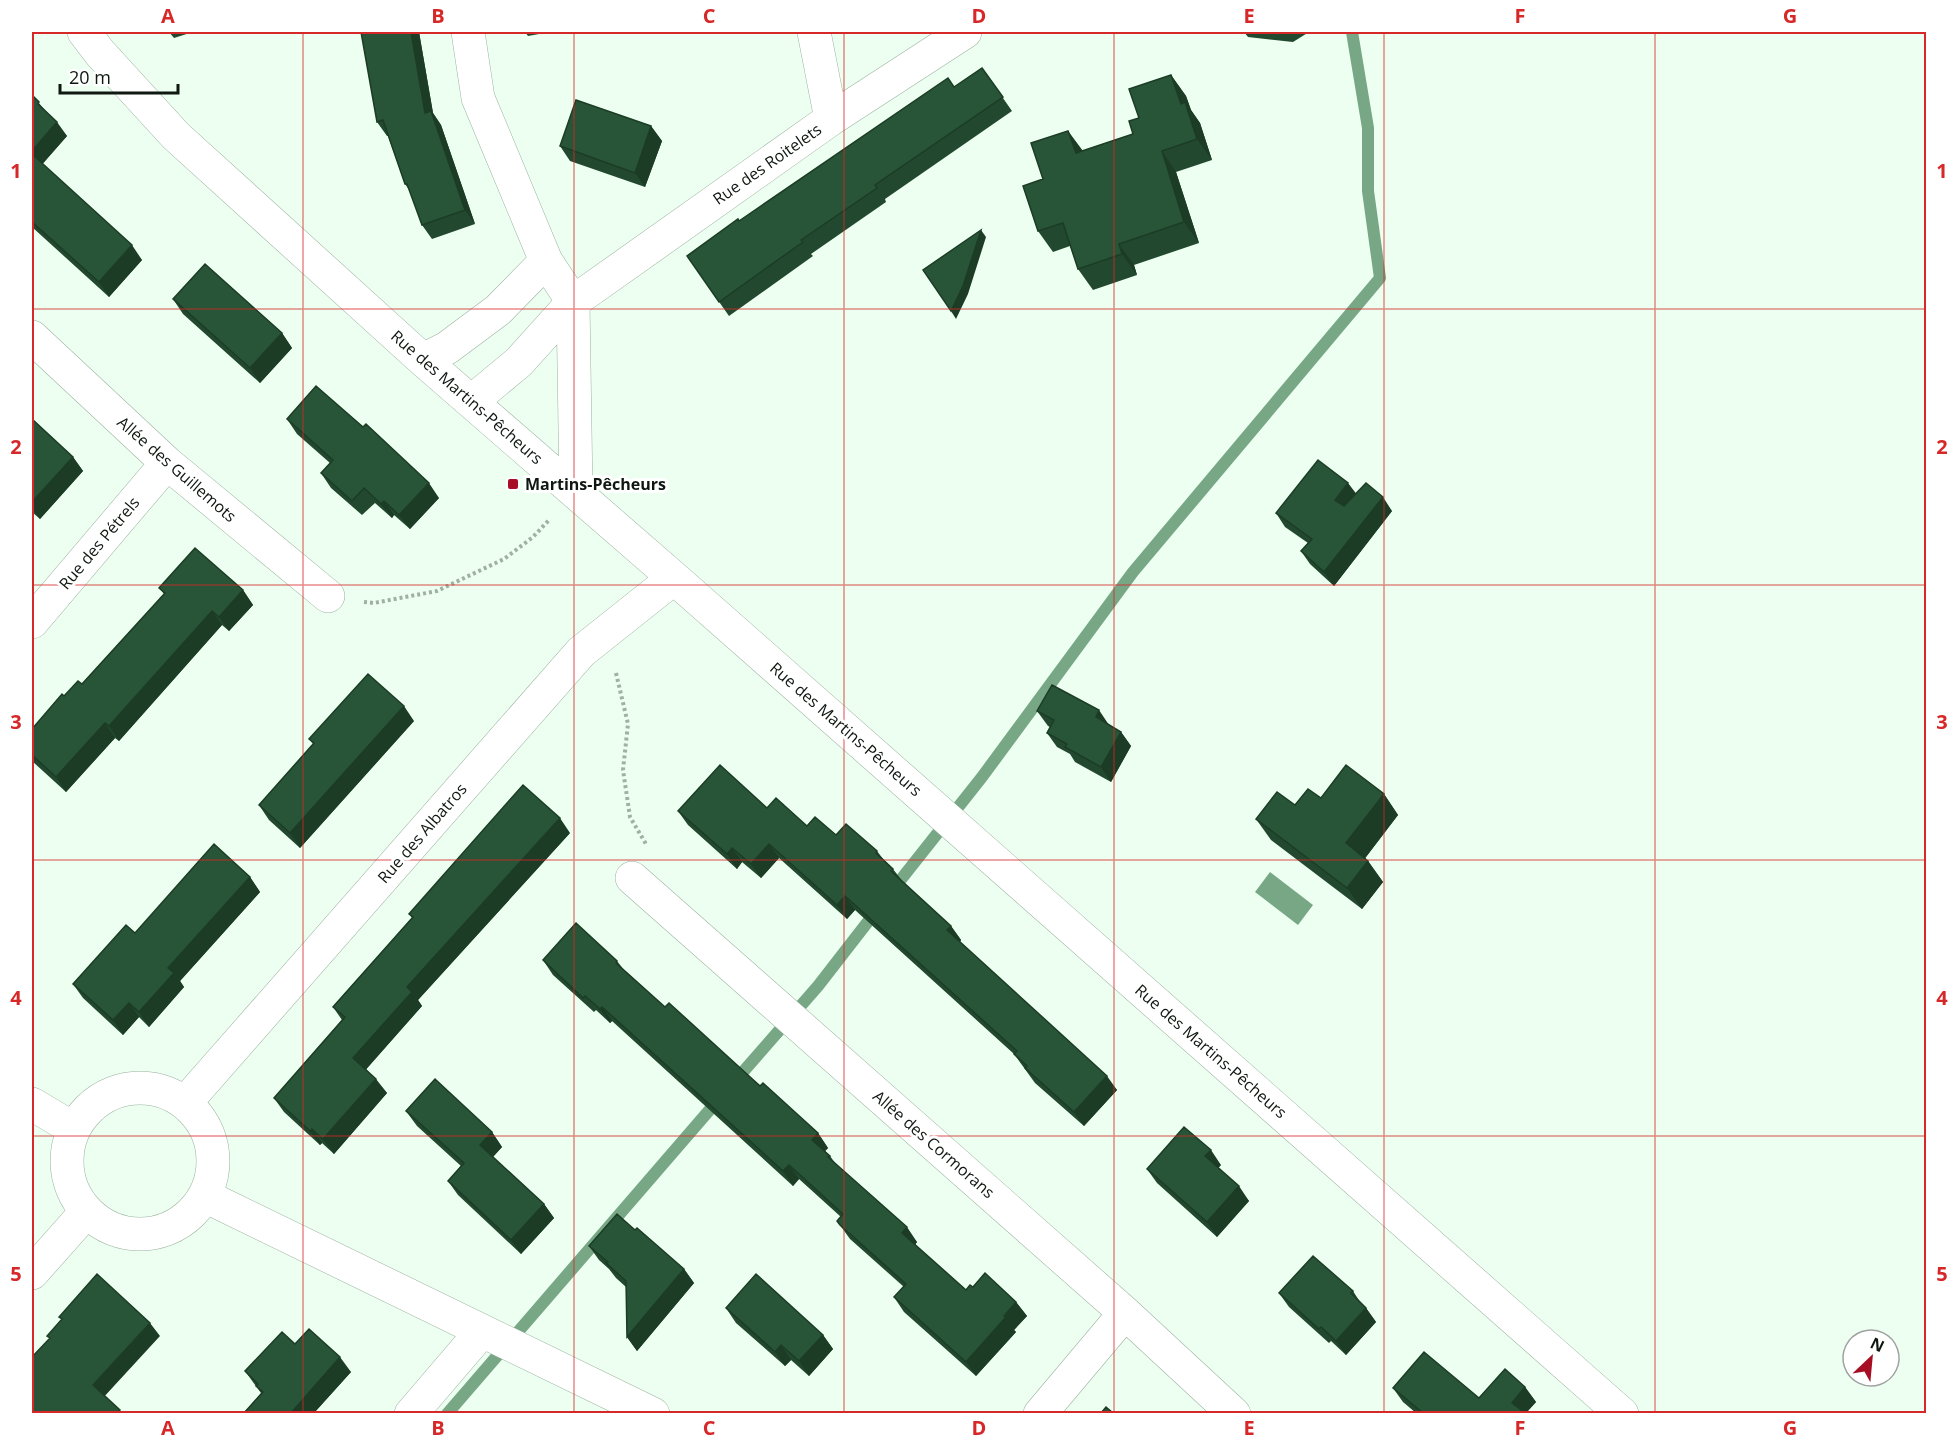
<svg xmlns="http://www.w3.org/2000/svg" width="1958" height="1445" viewBox="0 0 1958 1445" font-family="'Open Sans',sans-serif">
<rect width="100%" height="100%" fill="#ecfff0"/>
<path fill="#78a785" d="M 1270,872 L 1313,905 L 1298,925 L 1255,892 Z"/>
<g fill="none" stroke-linecap="round" stroke-linejoin="round">
<path stroke="#78a785" stroke-width="12" d="M 891,892 L 982,777 L 1133,572 L 1380,278 L 1368,191 L 1368,128 L 1352,32
M 735,1081 L 818,986 L 877,910
M 447,1414 L 719,1099"/>
<defs>
<path id="minor" d="M 84,32 L 100,53 L 176,136 L 423,360 L 674,578 L 1622,1414
M 468,32 L 478,98 L 546,261 L 573,302 L 576,491
M 814,32 L 831,119
M 32,337 L 167,463 L 328,596
M 423,360 L 447,348 L 498,310 L 546,261
M 472,401 L 519,362 L 573,302 L 831,119 L 965,32
M 32,622 L 167,463
M 632,878 L 1125,1313 L 1234,1414
M67 1161a73 73 0 1 1 146 0a73 73 0 1 1-146 0Z
M 185,1103 L 581,652 L 674,578
M 32,1104 L 74,1129
M 205,1196 L 653,1414
M 32,1273 L 87,1211
M 411,1414 L 482,1331
M 1040,1414 L 1125,1313"/>
</defs>
<use href="#minor" stroke="#9bb2a1" stroke-width="34"/>
<path stroke="#a1b0a4" stroke-width="4" stroke-dasharray="3 3" stroke-linecap="butt" d="M 364,602 L 374,603 L 437,591 L 504,559 L 533,537 L 549,520
M 616,673 L 628,724 L 623,770 L 630,817 L 646,844"/>
<use href="#minor" stroke="#fff" stroke-width="33"/>
</g>
<path fill="#22492f" d="M 169,32 L 193,32 L 174,38 Z
M 361,32 L 419,32 L 433,113 L 441,125 L 475,224 L 432,239 L 422,225 L 410,191 L 405,184 L 388,136 L 387,136 L 377,122 Z
M 525,32 L 550,32 L 528,36 Z
M 1244,32 L 1309,32 L 1293,42 L 1248,37 Z
M 982,68 L 1012,111 L 885,199 L 886,202 L 811,254 L 813,256 L 729,316 L 687,256 L 739,221 L 955,87 Z
M 1171,75 L 1186,96 L 1191,110 L 1200,123 L 1212,160 L 1176,172 L 1199,243 L 1134,265 L 1137,275 L 1093,290 L 1078,269 L 1070,246 L 1053,252 L 1038,231 L 1043,179 L 1068,131 L 1083,151 L 1133,134 L 1139,118 Z
M 32,95 L 67,136 L 42,164 L 142,260 L 109,297 L 32,227 Z
M 651,126 L 662,141 L 645,187 L 570,161 L 560,146 Z
M 173,299 L 282,333 L 292,348 L 260,383 L 183,314 Z
M 32,419 L 73,457 L 83,471 L 40,519 L 32,512 Z
M 287,419 L 439,498 L 410,529 L 394,515 L 392,518 L 375,503 L 362,515 L 331,488 L 321,473 L 330,463 L 297,434 Z
M 1356,493 L 1392,511 L 1334,586 L 1310,564 L 1301,551 L 1308,543 L 1285,527 L 1276,513 Z
M 159,588 L 243,590 L 253,605 L 229,631 L 222,625 L 119,741 L 115,738 L 66,792 L 32,761 L 32,729 L 64,696 L 82,684 L 164,594 Z
M 1037,711 L 1109,725 L 1121,732 L 1131,746 L 1111,782 L 1075,762 L 1070,754 L 1057,747 L 1047,733 L 1050,727 L 1048,726 Z
M 414,721 L 300,848 L 269,820 L 259,805 L 313,744 L 309,739 Z
M 1384,794 L 1398,815 L 1365,858 L 1368,861 L 1383,882 L 1362,909 L 1271,840 L 1256,819 L 1295,805 L 1321,798 Z
M 767,808 L 807,826 L 836,835 L 877,851 L 883,859 L 893,869 L 903,882 L 951,926 L 961,940 L 960,942 L 1117,1090 L 1084,1126 L 1035,1083 L 1014,1054 L 855,910 L 847,919 L 779,858 L 761,878 L 742,862 L 737,869 L 688,825 L 678,811 Z
M 570,833 L 418,1000 L 422,1006 L 366,1069 L 387,1093 L 334,1154 L 322,1143 L 320,1145 L 284,1112 L 274,1098 L 342,1020 L 333,1007 L 412,918 L 409,914 Z
M 250,877 L 260,892 L 180,981 L 184,987 L 149,1027 L 139,1017 L 123,1035 L 83,998 L 73,984 L 135,933 Z
M 543,960 L 617,961 L 624,970 L 665,1007 L 818,1133 L 828,1148 L 825,1151 L 830,1156 L 835,1163 L 917,1242 L 915,1245 L 966,1290 L 973,1287 L 1016,1302 L 1027,1316 L 1014,1330 L 1016,1332 L 976,1376 L 904,1312 L 894,1297 L 904,1287 L 850,1239 L 837,1221 L 841,1217 L 799,1179 L 793,1186 L 612,1021 L 610,1023 L 596,1010 L 594,1012 L 553,975 Z
M 406,1111 L 492,1132 L 502,1147 L 493,1157 L 544,1204 L 554,1218 L 521,1254 L 458,1195 L 448,1181 L 461,1166 L 417,1126 Z
M 1221,1165 L 1218,1168 L 1249,1201 L 1217,1237 L 1157,1183 L 1147,1169 Z
M 635,1230 L 684,1269 L 694,1283 L 637,1351 L 627,1337 L 626,1287 L 616,1278 L 609,1269 L 599,1260 L 589,1246 Z
M 1353,1291 L 1360,1302 L 1366,1308 L 1376,1322 L 1346,1355 L 1331,1341 L 1329,1343 L 1289,1307 L 1279,1293 Z
M 726,1308 L 823,1335 L 833,1349 L 809,1376 L 791,1360 L 785,1366 L 736,1323 Z
M 295,1344 L 351,1372 L 314,1413 L 244,1413 L 261,1393 L 245,1371 Z
M 1525,1387 L 1536,1402 L 1526,1413 L 1416,1413 L 1403,1402 L 1393,1388 L 1479,1398 Z"/>
<path fill="#1c3c26" d="M 411,32 L 419,32 L 433,113 L 441,125 L 475,224 L 465,210 L 425,113 Z
M 1171,75 L 1186,96 L 1191,110 L 1200,123 L 1212,160 L 1197,139 L 1181,104 Z
M 57,122 L 67,136 L 40,167 L 32,155 L 32,151 Z
M 651,126 L 662,141 L 645,187 L 635,173 Z
M 1068,131 L 1083,152 L 1076,153 Z
M 1162,151 L 1176,172 L 1199,243 L 1184,222 Z
M 981,230 L 986,237 L 968,294 L 956,319 L 951,311 Z
M 1119,244 L 1134,265 L 1137,275 L 1122,254 Z
M 132,245 L 142,260 L 109,297 L 99,282 Z
M 282,333 L 292,348 L 260,383 L 250,368 Z
M 73,457 L 83,471 L 40,519 L 32,508 L 32,502 Z
M 429,483 L 439,498 L 410,529 L 399,515 Z
M 1348,483 L 1358,496 L 1344,513 L 1335,500 Z
M 1383,497 L 1392,511 L 1334,586 L 1324,572 Z
M 384,501 L 394,515 L 392,518 L 381,504 Z
M 243,590 L 253,605 L 229,631 L 219,617 Z
M 212,611 L 222,625 L 119,741 L 109,726 Z
M 404,706 L 414,721 L 300,848 L 290,833 Z
M 1099,710 L 1109,725 L 1096,717 Z
M 105,723 L 115,738 L 66,792 L 56,777 Z
M 1121,732 L 1131,746 L 1111,782 L 1101,767 Z
M 1384,794 L 1398,815 L 1360,865 L 1346,843 Z
M 560,818 L 570,833 L 418,1000 L 422,1006 L 363,1073 L 353,1058 L 407,987 Z
M 769,844 L 779,858 L 761,878 L 751,864 Z
M 732,848 L 742,862 L 737,869 L 727,854 Z
M 1368,861 L 1383,882 L 1362,909 L 1347,888 Z
M 250,877 L 260,892 L 180,981 L 184,987 L 149,1027 L 139,1012 L 168,968 Z
M 845,896 L 855,910 L 847,919 L 837,905 Z
M 951,926 L 961,940 L 957,945 L 947,930 Z
M 129,1003 L 139,1017 L 123,1035 L 113,1020 Z
M 602,1007 L 612,1021 L 610,1023 L 600,1009 Z
M 1107,1076 L 1117,1090 L 1084,1126 L 1074,1112 Z
M 376,1079 L 387,1093 L 334,1154 L 323,1139 Z
M 312,1129 L 322,1143 L 320,1145 L 310,1131 Z
M 492,1132 L 502,1147 L 490,1160 L 480,1145 Z
M 818,1133 L 828,1148 L 822,1154 L 812,1140 Z
M 1211,1150 L 1221,1165 L 1215,1171 L 1205,1156 Z
M 789,1165 L 799,1179 L 793,1186 L 783,1171 Z
M 1239,1186 L 1249,1201 L 1217,1237 L 1207,1222 Z
M 544,1204 L 554,1218 L 521,1254 L 511,1240 Z
M 907,1227 L 917,1242 L 912,1248 L 902,1233 Z
M 684,1269 L 694,1283 L 637,1351 L 627,1337 Z
M 1016,1302 L 1027,1316 L 1014,1330 L 1016,1332 L 976,1376 L 966,1362 L 1004,1316 Z
M 1366,1308 L 1376,1322 L 1346,1355 L 1336,1341 Z
M 150,1323 L 160,1336 L 102,1399 L 93,1385 Z
M 823,1335 L 833,1349 L 809,1376 L 799,1361 Z
M 781,1345 L 791,1360 L 785,1366 L 775,1352 Z
M 340,1357 L 351,1372 L 314,1413 L 291,1413 Z
M 1525,1387 L 1536,1402 L 1526,1413 L 1512,1403 Z"/>
<path fill="#285537" stroke="#1c3c26" stroke-width="1.5" d="M 361,32 L 411,32 L 425,113 L 431,111 L 465,210 L 422,225 L 407,184 L 405,184 L 383,120 L 377,122 Z
M 982,68 L 1003,97 L 875,185 L 877,188 L 801,240 L 803,242 L 719,302 L 687,256 L 738,219 L 739,221 L 948,78 L 954,87 Z
M 1171,75 L 1181,104 L 1185,102 L 1197,139 L 1162,151 L 1184,222 L 1119,244 L 1122,254 L 1078,269 L 1063,223 L 1038,231 L 1023,186 L 1043,179 L 1031,143 L 1068,131 L 1076,153 L 1133,134 L 1129,121 L 1139,118 L 1129,89 Z
M 32,95 L 39,102 L 38,104 L 57,122 L 32,151 Z
M 576,100 L 651,126 L 635,173 L 560,146 Z
M 32,154 L 132,245 L 99,282 L 32,222 Z
M 981,230 L 963,286 L 951,311 L 923,270 Z
M 205,264 L 282,333 L 250,368 L 173,299 Z
M 316,386 L 363,427 L 366,424 L 429,483 L 399,515 L 384,501 L 381,504 L 364,488 L 352,501 L 321,473 L 333,460 L 287,419 Z
M 32,419 L 73,457 L 32,502 Z
M 1318,460 L 1348,483 L 1335,500 L 1344,506 L 1366,483 L 1383,497 L 1324,572 L 1301,551 L 1312,539 L 1276,513 Z
M 195,548 L 243,590 L 219,617 L 212,611 L 109,726 L 105,723 L 56,777 L 32,755 L 32,729 L 62,694 L 64,696 L 78,681 L 82,684 L 165,593 L 159,588 Z
M 368,674 L 404,706 L 290,833 L 259,805 L 314,743 L 309,739 Z
M 1052,685 L 1099,710 L 1096,717 L 1121,732 L 1101,767 L 1065,747 L 1067,744 L 1047,733 L 1054,720 L 1037,711 Z
M 720,765 L 767,808 L 776,798 L 807,826 L 815,817 L 836,835 L 846,824 L 877,851 L 876,853 L 893,869 L 891,871 L 951,926 L 947,930 L 1107,1076 L 1074,1112 L 1025,1068 L 1027,1066 L 1014,1054 L 1017,1051 L 845,896 L 837,905 L 769,844 L 751,864 L 732,848 L 727,854 L 678,811 Z
M 1346,765 L 1384,794 L 1346,843 L 1368,861 L 1347,888 L 1256,819 L 1277,792 L 1295,805 L 1308,789 L 1321,798 Z
M 523,785 L 560,818 L 407,987 L 412,992 L 353,1058 L 376,1079 L 323,1139 L 312,1129 L 310,1131 L 274,1098 L 345,1017 L 333,1007 L 413,917 L 409,914 Z
M 214,844 L 250,877 L 168,968 L 174,973 L 139,1012 L 129,1003 L 113,1020 L 73,984 L 126,925 L 135,933 Z
M 576,923 L 617,961 L 616,963 L 665,1007 L 669,1003 L 760,1086 L 763,1083 L 818,1133 L 812,1140 L 830,1156 L 828,1157 L 907,1227 L 902,1233 L 966,1290 L 970,1285 L 973,1287 L 985,1273 L 1016,1302 L 1004,1316 L 1006,1317 L 966,1362 L 894,1297 L 906,1284 L 840,1225 L 837,1221 L 843,1214 L 789,1165 L 783,1171 L 602,1007 L 600,1009 L 585,996 L 583,998 L 543,960 Z
M 435,1079 L 492,1132 L 480,1145 L 544,1204 L 511,1240 L 448,1181 L 464,1163 L 406,1111 Z
M 1184,1127 L 1211,1150 L 1205,1156 L 1239,1186 L 1207,1222 L 1147,1169 Z
M 617,1214 L 635,1230 L 637,1228 L 684,1269 L 627,1337 L 626,1281 L 606,1263 L 608,1262 L 589,1246 Z
M 1313,1256 L 1353,1291 L 1351,1293 L 1366,1308 L 1336,1341 L 1321,1327 L 1319,1329 L 1279,1293 Z
M 97,1274 L 150,1323 L 93,1385 L 120,1410 L 117,1413 L 32,1413 L 32,1357 L 50,1338 L 47,1336 L 62,1319 L 59,1317 Z
M 756,1274 L 823,1335 L 799,1361 L 781,1345 L 775,1352 L 726,1308 Z
M 309,1329 L 340,1357 L 291,1413 L 244,1413 L 263,1392 L 256,1386 L 258,1384 L 245,1371 L 282,1332 L 295,1344 Z
M 1424,1352 L 1479,1398 L 1505,1369 L 1525,1387 L 1512,1403 L 1525,1413 L 1423,1413 L 1393,1388 Z
M 1106,1407 L 1113,1413 L 1101,1413 Z"/>
<path fill="none" stroke="#d62828" stroke-width="1.5" stroke-opacity="0.55" d="M 303,32 L 303,1414M 574,32 L 574,1414M 844,32 L 844,1414M 1114,32 L 1114,1414M 1384,32 L 1384,1414M 1655,32 L 1655,1414M 32,309 L 1926,309M 32,585 L 1926,585M 32,860 L 1926,860M 32,1136 L 1926,1136"/>
<rect fill="#a70e24" stroke="#fff" stroke-width="2" x="507" y="478" width="12" height="12" rx="3"/>
<g text-anchor="middle" dominant-baseline="central" stroke-width="6" stroke-linejoin="round" paint-order="stroke">
<g font-size="16" fill="#0f1711" stroke="#fff">
<text transform="translate(767 164) rotate(-35)">Rue des Roitelets</text>
<text transform="translate(467 397) rotate(41)">Rue des Martins-Pêcheurs</text>
<text transform="translate(177 469) rotate(41)">Allée des Guillemots</text>
<text transform="translate(99 543) rotate(-50)">Rue des Pétrels</text>
<text transform="translate(846 729) rotate(41)">Rue des Martins-Pêcheurs</text>
<text transform="translate(422 833) rotate(-49)">Rue des Albatros</text>
<text transform="translate(1211 1051) rotate(41)">Rue des Martins-Pêcheurs</text>
<text transform="translate(934 1144) rotate(41)">Allée des Cormorans</text>
</g>
<g font-size="16" font-weight="bold" fill="#0f1711" stroke="#fff" text-anchor="start">
<text x="525" y="484">Martins-Pêcheurs</text>
</g>
</g>
<rect width="1958" height="1445" fill="none" stroke="#ffffff" stroke-width="66"/>
<g transform="translate(1871 1358) rotate(26)"><circle r="28" fill="#ffffff" stroke="#9fa2a0" stroke-width="1.5"/>
<path d="M0-4.5L10 22L0 15L-10 22Z" fill="#a70e24"/>
<text y="-9" font-size="16" font-weight="bold" text-anchor="middle" fill="#0f1711">N</text>
</g>
<path d="M60 84v9h118v-9" fill="none" stroke="#0f1711" stroke-width="3"/>
<text x="69" y="84" font-size="18" fill="#0f1711" stroke="#ffffff" stroke-width="4.5" paint-order="stroke">20 m</text>
<rect x="33" y="33" width="1892" height="1379" fill="none" stroke="#d62828" stroke-width="2"/>
<g font-size="20" text-anchor="middle" font-weight="bold" fill="#d62828">
<text x="168" y="23">A</text>
<text x="438" y="23">B</text>
<text x="709" y="23">C</text>
<text x="979" y="23">D</text>
<text x="1249" y="23">E</text>
<text x="1520" y="23">F</text>
<text x="1790" y="23">G</text>
<text x="16" y="178">1</text>
<text x="1942" y="178">1</text>
<text x="16" y="454">2</text>
<text x="1942" y="454">2</text>
<text x="16" y="729">3</text>
<text x="1942" y="729">3</text>
<text x="16" y="1005">4</text>
<text x="1942" y="1005">4</text>
<text x="16" y="1281">5</text>
<text x="1942" y="1281">5</text>
<text x="168" y="1435">A</text>
<text x="438" y="1435">B</text>
<text x="709" y="1435">C</text>
<text x="979" y="1435">D</text>
<text x="1249" y="1435">E</text>
<text x="1520" y="1435">F</text>
<text x="1790" y="1435">G</text>
</g>
</svg>
